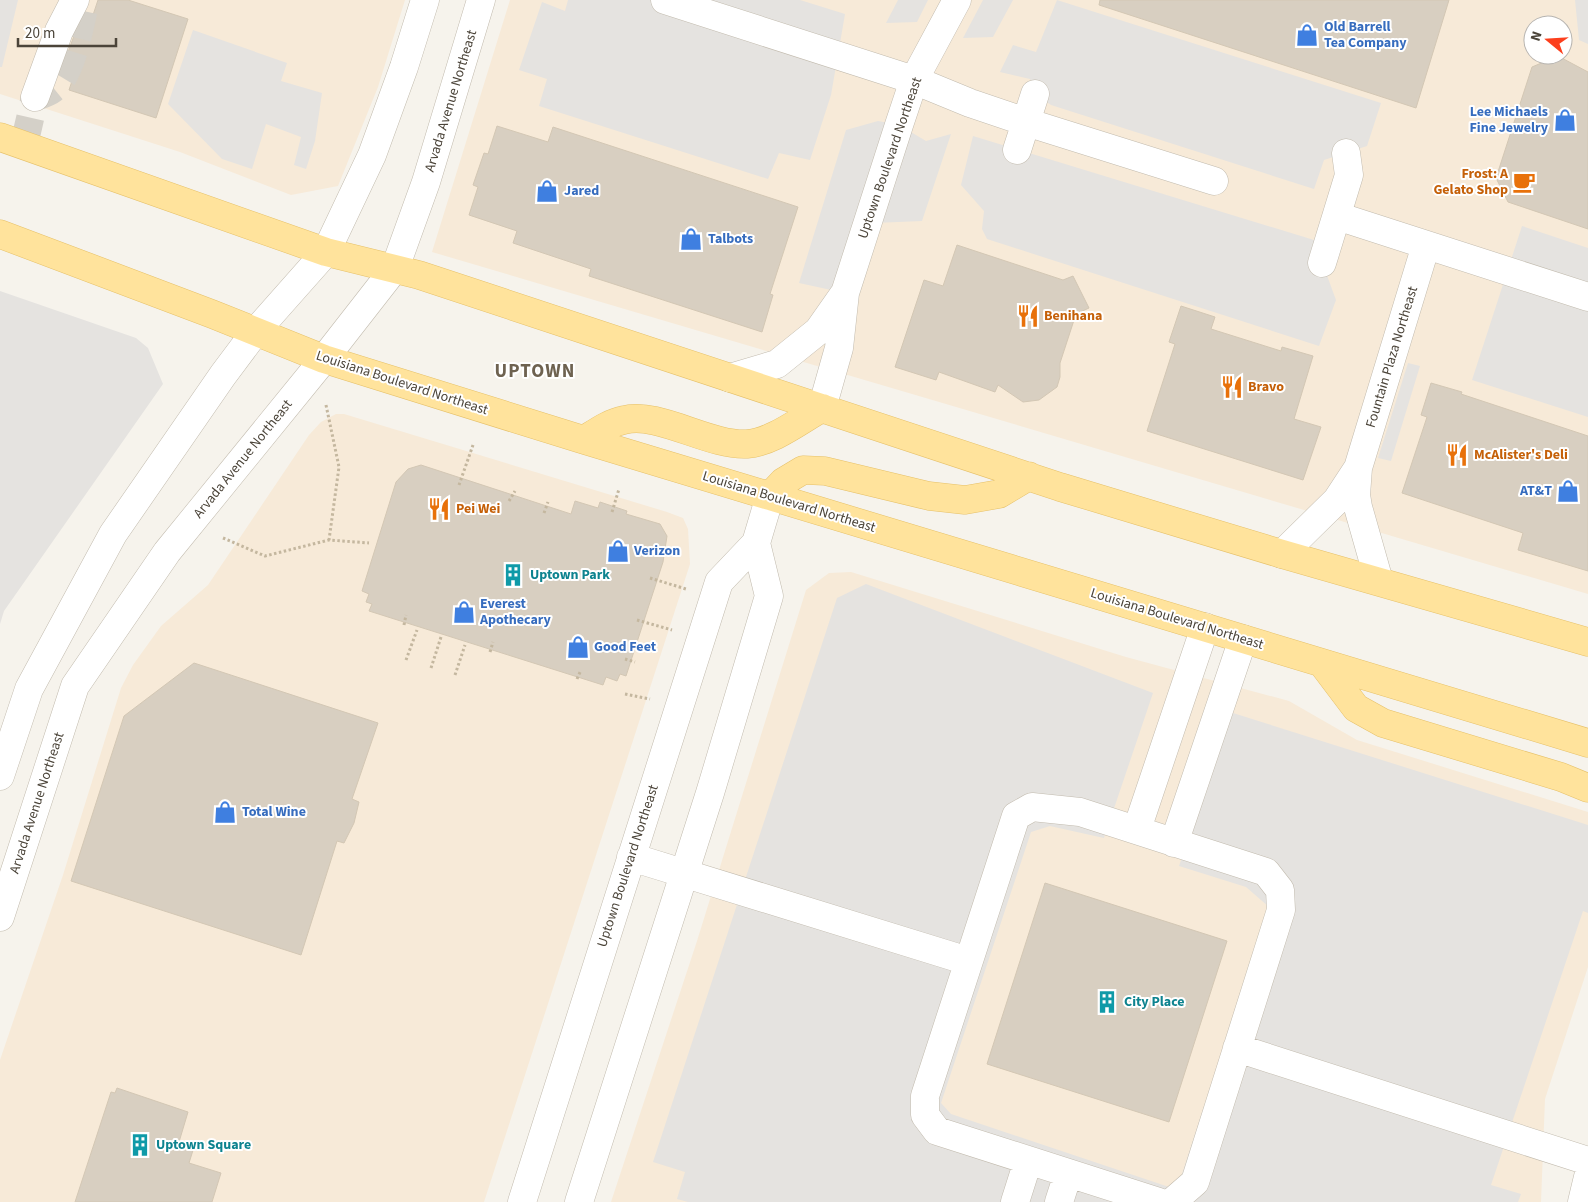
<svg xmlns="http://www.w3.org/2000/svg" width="1588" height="1202" viewBox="0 0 1588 1202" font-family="'Source Sans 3',sans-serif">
<rect width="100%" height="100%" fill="#f6f3ec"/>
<path fill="#f7ead8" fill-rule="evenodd" d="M 0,0 L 405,0 L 378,87 L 338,186 L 291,195 L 180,152 L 0,94 Z
M 510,0 L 1588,0 L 1588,594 L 432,252 ZM 1533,25 L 1563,25 L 1563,55 L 1533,55 Z
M 336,414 L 344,414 L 667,512 L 683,518 L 688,529 L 690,564 L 484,1202 L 0,1202 L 0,1060 L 63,875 L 121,688 L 133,665 L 161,626 L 208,585 L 309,435 L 321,422 Z
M 851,572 L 1126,657 L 1289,701 L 1357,740 L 1588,812 L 1588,967 L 1545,1099 L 1541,1202 L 611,1202 L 697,941 L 806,590 L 829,573 Z"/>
<path fill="#e5e3e0" d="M 0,0 L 18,0 L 2,67 L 0,67 Z
M 568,0 L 800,0 L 845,14 L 831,95 L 810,160 L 779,153 L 768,179 L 539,106 L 547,79 L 519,70 L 542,2 L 565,11 Z
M 898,0 L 928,0 L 917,22 L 886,23 Z
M 983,0 L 1013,0 L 993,37 L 963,38 Z
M 1057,0 L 1381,103 L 1367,146 L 1324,160 L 1314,189 L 1051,105 L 1035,94 L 1030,79 L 1000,72 L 1013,45 L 1036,52 Z
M 1575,0 L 1588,0 L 1588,44 L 1579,40 Z
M 193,30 L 287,63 L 281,81 L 322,93 L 315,141 L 306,169 L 294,165 L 301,137 L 266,124 L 252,169 L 222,159 L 168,104 Z
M 878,121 L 899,125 L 926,141 L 951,134 L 922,221 L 874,223 L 845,293 L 799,283 L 846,130 Z
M 973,136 L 1314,240 L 1336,300 L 1319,346 L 987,239 L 982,229 L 984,211 L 961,185 Z
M 1522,226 L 1588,248 L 1588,417 L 1472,380 Z
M 0,291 L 136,338 L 148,348 L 163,384 L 4,611 L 0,624 Z
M 1408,363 L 1420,366 L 1391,461 L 1378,458 Z
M 866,584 L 1153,693 L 1104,838 L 1050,826 L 1031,832 L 941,1103 L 951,1114 L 1169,1187 L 1181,1177 L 1269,907 L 1246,887 L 1179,866 L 1233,713 L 1588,825 L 1588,913 L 1583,911 L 1491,1185 L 1521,1194 L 1518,1202 L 688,1202 L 677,1199 L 685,1172 L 653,1162 L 837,598 Z"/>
<path fill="#d8cfc1" stroke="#d3c7b4" d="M 98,0 L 128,0 L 188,19 L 156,118 L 69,90 L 74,75 L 61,71 L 74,36 L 85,39 Z
M 1100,0 L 1449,0 L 1416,108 L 1099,5 Z
M 1558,56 L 1588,72 L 1588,229 L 1508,202 L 1496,178 L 1532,67 Z
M 497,126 L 548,142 L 553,127 L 798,207 L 770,294 L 773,295 L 762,332 L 589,276 L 591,269 L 513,243 L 517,231 L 469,215 L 478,187 L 473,185 L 484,153 L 488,154 Z
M 957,245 L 1063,280 L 1073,276 L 1089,308 L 1076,314 L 1060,363 L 1060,377 L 1057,387 L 1039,400 L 1023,402 L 998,385 L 995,392 L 939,372 L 936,380 L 895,367 L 924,280 L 943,286 Z
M 1181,306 L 1215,317 L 1211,329 L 1281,351 L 1282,347 L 1313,356 L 1294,419 L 1321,427 L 1303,480 L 1147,431 L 1175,344 L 1169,342 Z
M 1431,383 L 1462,392 L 1461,394 L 1588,436 L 1588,571 L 1518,550 L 1523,533 L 1402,493 L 1427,417 L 1421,415 Z
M 421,465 L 571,514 L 575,501 L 598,508 L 600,502 L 627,511 L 626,514 L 660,524 L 667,536 L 663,562 L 626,676 L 620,674 L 617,681 L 606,677 L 603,685 L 369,611 L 372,604 L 366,602 L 369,594 L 362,591 L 396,482 L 408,469 Z
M 194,663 L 378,723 L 352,799 L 359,802 L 354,823 L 344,843 L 337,841 L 301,955 L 71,881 L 124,716 Z
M 1045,883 L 1227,941 L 1169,1122 L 987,1064 Z
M 117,1088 L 188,1112 L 179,1142 L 194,1147 L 189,1163 L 221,1173 L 212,1202 L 75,1202 L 111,1092 L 115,1093 Z"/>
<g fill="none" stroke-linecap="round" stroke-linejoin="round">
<path stroke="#d4d0c8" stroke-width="28" stroke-dasharray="28 14" stroke-linecap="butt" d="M 24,145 L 35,97 C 41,95 48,93 53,89 C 73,74 80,23 86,0"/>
<defs>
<path id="minor" d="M 665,0 L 914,80 L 970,103 L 1026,122 L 1214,181
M 35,97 L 59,31 L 75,0
M 1017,150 L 1035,94
M 1337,216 L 1588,297
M 1322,263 L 1349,175 L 1346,153
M 730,378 L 777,364 L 818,331 L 844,294
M 822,408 L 839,348 L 845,293 L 899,125 L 914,80 L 957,0
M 1358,468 L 1356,495 L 1358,507 L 1379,581
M 1282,554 L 1337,500 L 1358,468 L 1426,245
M 0,776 L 29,689 L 113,534 L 223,375 L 256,331 L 326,252 L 372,155 L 404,67 L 425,0
M 1137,829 L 1205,627
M 1174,843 L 1243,639
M 631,857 L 968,961
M 0,917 L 75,686 L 167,552 L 324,359 L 395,268 L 426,182 L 481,0
M 1237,1048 L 1588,1161
M 522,1202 L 719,582 L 756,543 L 770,496
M 579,1202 L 710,793 L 769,596 L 756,543
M 1015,1202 L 1028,1161
M 1059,1202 L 1068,1174
M 1159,1202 L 937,1131 L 925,1115 L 925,1096 L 1016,816 L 1032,807 L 1080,812 L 1266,872 L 1280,890 L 1281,910 L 1195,1182 L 1172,1202
M 1582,1202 L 1588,1177"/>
<path id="major" d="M 0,137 L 326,252 L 419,275 L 1060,487 L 1282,554 L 1588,642
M 0,234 L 212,314 L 324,359 L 584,440 L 1588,743
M 584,440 C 597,432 609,423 624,420 C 658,411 709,446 747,444 C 773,442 800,420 822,408
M 770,496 L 783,482 L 803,470 L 825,471 L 929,496 L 965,500 L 999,494 L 1029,476
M 1322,663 L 1356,708 L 1383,723 L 1561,777 L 1588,788"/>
</defs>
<use href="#minor" stroke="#c2bbae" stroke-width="29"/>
<use href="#major" stroke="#e6c16a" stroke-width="29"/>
<path stroke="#c4b79f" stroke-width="3" stroke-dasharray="2.5 2.5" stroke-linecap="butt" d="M 326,405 L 339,467 L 329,540
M 459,485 L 473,445
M 509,501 L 515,491
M 612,512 L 619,489
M 544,513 L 548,502
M 223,538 L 265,556 L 329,540 L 369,543
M 650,578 L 686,589
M 637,620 L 672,630
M 404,625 L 406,615
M 490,652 L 493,642
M 625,659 L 635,662
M 406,660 L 417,630
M 431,668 L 441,637
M 455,675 L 465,645
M 577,679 L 581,670
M 625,694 L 650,699"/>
<use href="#minor" stroke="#fff" stroke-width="28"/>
<use href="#major" stroke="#ffe39c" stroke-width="28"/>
</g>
<defs>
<symbol id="shop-bare" viewBox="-9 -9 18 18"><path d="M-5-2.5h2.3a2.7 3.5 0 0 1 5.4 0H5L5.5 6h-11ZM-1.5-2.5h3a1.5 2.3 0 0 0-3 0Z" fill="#3f7fe0" stroke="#fff" stroke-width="2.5" paint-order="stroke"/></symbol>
<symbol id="cafe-bare" viewBox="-9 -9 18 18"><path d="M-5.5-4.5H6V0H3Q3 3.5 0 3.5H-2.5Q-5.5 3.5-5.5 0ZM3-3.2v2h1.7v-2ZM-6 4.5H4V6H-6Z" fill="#e8710a" stroke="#fff" stroke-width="2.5" paint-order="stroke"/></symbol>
<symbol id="restaurant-bare" viewBox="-9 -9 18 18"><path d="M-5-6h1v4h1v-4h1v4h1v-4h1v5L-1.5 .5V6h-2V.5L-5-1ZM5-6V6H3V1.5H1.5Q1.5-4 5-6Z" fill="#e8710a" stroke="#fff" stroke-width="2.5" paint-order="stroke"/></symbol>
<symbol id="building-bare" viewBox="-9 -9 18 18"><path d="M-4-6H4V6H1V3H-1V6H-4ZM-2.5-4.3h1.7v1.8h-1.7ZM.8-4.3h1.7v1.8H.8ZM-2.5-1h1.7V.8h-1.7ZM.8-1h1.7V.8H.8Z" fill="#0f9aa8" stroke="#fff" stroke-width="2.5" paint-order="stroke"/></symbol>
</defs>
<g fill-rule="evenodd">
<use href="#shop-bare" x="1291" y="19" width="32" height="32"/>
<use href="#shop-bare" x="1549" y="104" width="32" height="32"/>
<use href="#cafe-bare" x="1508" y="166" width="32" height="32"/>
<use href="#shop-bare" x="531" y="175" width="32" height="32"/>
<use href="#shop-bare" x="675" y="223" width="32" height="32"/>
<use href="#restaurant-bare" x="1012" y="300" width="32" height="32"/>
<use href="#restaurant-bare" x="1216" y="371" width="32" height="32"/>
<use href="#restaurant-bare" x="1441" y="439" width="32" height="32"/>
<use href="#shop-bare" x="1552" y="475" width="32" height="32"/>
<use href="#restaurant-bare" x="423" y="493" width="32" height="32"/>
<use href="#shop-bare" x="602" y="535" width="32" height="32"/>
<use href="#building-bare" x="497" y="559" width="32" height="32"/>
<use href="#shop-bare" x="448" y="596" width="32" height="32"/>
<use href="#shop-bare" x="562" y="631" width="32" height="32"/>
<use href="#shop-bare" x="209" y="796" width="32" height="32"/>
<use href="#building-bare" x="1091" y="986" width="32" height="32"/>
<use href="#building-bare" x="124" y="1129" width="32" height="32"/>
</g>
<g text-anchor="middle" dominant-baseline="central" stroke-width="4" stroke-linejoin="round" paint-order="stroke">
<g font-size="14" font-weight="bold" fill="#366cbe" stroke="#fff" text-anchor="start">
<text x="1324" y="27">Old Barrell<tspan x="1324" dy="16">Tea Company</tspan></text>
<text x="1548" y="112" text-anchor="end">Lee Michaels<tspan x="1548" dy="16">Fine Jewelry</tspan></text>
<text x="564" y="191">Jared</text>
<text x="708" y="239">Talbots</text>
<text x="1552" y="491" text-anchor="end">AT&amp;T</text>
<text x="634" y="551">Verizon</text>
<text x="480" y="604">Everest<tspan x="480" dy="16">Apothecary</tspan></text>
<text x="594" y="647">Good Feet</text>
<text x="242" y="812">Total Wine</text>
</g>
<g font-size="14" fill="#4b4439" stroke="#fff">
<text transform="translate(451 101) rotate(-73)">Arvada Avenue Northeast</text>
<text transform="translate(890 158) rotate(-71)">Uptown Boulevard Northeast</text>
<text transform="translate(1392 357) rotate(-73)">Fountain Plaza Northeast</text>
<text transform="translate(402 383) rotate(18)">Louisiana Boulevard Northeast</text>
<text transform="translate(243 459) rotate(-51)">Arvada Avenue Northeast</text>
<text transform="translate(789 502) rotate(17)">Louisiana Boulevard Northeast</text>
<text transform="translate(1177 619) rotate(17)">Louisiana Boulevard Northeast</text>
<text transform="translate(37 803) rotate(-72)">Arvada Avenue Northeast</text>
<text transform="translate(628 866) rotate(-72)">Uptown Boulevard Northeast</text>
</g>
<g font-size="14" font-weight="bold" fill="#c56008" stroke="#fff" text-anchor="start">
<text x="1508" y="174" text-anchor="end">Frost: A<tspan x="1508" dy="16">Gelato Shop</tspan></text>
<text x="1044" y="316">Benihana</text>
<text x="1248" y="387">Bravo</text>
<text x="1474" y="455">McAlister's Deli</text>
<text x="456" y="509">Pei Wei</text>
</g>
<g font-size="14" font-weight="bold" fill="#0d838f" stroke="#fff" text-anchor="start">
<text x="530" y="575">Uptown Park</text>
<text x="1124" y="1002">City Place</text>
<text x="156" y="1145">Uptown Square</text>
</g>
<g font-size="19" font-weight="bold" letter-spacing="1" fill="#6e6250" stroke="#fff">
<text x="535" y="371">UPTOWN</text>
</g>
</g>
<g transform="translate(1548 40) rotate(288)"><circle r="24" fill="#ffffff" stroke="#b7b4b0"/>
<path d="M0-4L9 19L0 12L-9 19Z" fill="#fc3f1d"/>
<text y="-8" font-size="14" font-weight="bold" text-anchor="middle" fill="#4b4439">N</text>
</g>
<path d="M18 38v8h98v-8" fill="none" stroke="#4b4439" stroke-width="2.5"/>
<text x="25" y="38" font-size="15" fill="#4b4439" stroke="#ffffff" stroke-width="4" paint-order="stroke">20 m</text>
</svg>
